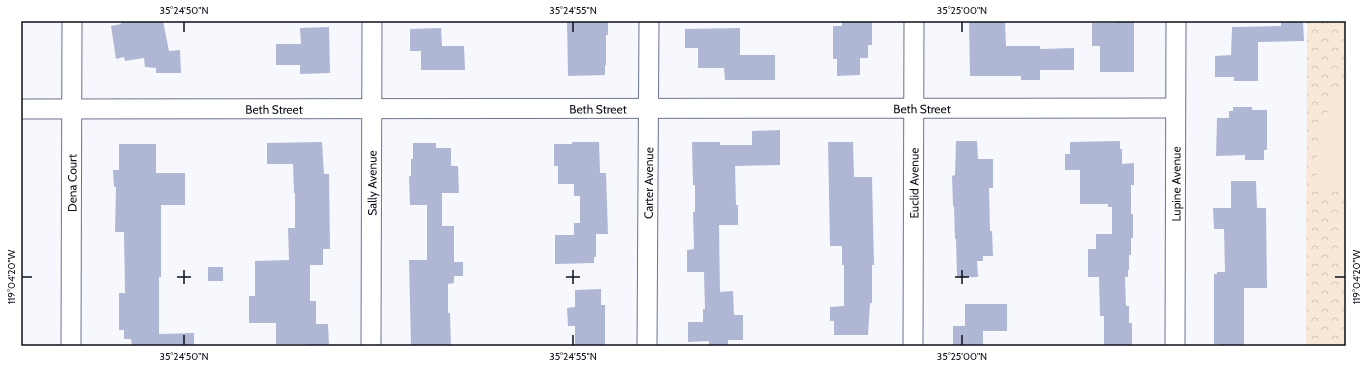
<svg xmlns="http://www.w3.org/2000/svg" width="1367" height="367" viewBox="0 0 1367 367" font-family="Cabin,sans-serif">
<defs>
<pattern id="park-crowns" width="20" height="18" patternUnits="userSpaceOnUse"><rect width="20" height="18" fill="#f9e7d7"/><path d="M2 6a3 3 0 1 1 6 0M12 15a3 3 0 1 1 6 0" fill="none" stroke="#d4c5b8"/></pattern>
</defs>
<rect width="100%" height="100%" fill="#f7f8fe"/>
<path fill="url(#park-crowns)" d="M 1307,21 L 1346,21 L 1346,346 L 1306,346 Z"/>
<path fill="#f9e7d7" d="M 1346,83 L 1346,190 L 1317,190 C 1317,176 1316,161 1317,147 C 1318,128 1333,97 1346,83 Z
M 1339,218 L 1346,218 L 1346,292 C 1336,274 1338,239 1339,218 Z"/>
<path fill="#b0b7d4" d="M 120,21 L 163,21 L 169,51 L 180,50 L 181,73 L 156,73 L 156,68 L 145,67 L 144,58 L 125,61 L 124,57 L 116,59 L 111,26 L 121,24 Z
M 567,21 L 608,21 L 608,35 L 606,35 L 606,65 L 605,65 L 605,75 L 568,76 Z
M 842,21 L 872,21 L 872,45 L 868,45 L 868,58 L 860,58 L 860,75 L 837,76 L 837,59 L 833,59 L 833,26 L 842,26 Z
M 969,21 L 1005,21 L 1006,46 L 1040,46 L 1040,49 L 1074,48 L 1074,70 L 1040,70 L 1040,80 L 1021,80 L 1021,76 L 970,76 Z
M 1115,21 L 1134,21 L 1134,72 L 1100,72 L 1100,46 L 1092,46 L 1092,23 L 1115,23 Z
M 1281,21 L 1303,21 L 1304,41 L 1258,42 L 1258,81 L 1234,81 L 1234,77 L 1215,77 L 1215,56 L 1231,55 L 1232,27 L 1281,26 Z
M 329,27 L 330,73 L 300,74 L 300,65 L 276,65 L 276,44 L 301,44 L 300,28 Z
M 441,28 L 442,46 L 464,46 L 465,70 L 421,70 L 421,51 L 410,51 L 410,29 Z
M 740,28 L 740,55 L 775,55 L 775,80 L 725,80 L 724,68 L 698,68 L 698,48 L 685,48 L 685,29 Z
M 1233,107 L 1252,107 L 1252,110 L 1267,110 L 1267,150 L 1264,150 L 1264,160 L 1245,160 L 1245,155 L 1216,156 L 1217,118 L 1229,118 L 1229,111 L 1233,111 Z
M 780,130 L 780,165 L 735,166 L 736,205 L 738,205 L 738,225 L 719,225 L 720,292 L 733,291 L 734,315 L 743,315 L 743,340 L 728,340 L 728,346 L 709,346 L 709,341 L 688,342 L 688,322 L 703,322 L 703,309 L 705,309 L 704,272 L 687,272 L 687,250 L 694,249 L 693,212 L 695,212 L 695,185 L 693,185 L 692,142 L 720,142 L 720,145 L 752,145 L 752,131 Z
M 956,141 L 977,141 L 978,159 L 993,159 L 993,188 L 989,188 L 990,231 L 992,231 L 993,256 L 983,256 L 983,261 L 977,261 L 978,277 L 957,277 L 956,239 L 955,239 L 954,206 L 953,206 L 952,176 L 955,175 Z
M 1120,141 L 1120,149 L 1122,149 L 1122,164 L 1134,163 L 1134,185 L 1131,185 L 1131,214 L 1133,214 L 1133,238 L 1131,238 L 1131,255 L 1129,255 L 1129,270 L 1128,270 L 1128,277 L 1125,277 L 1126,306 L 1129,306 L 1129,323 L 1132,323 L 1132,346 L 1104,346 L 1104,316 L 1100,316 L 1099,277 L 1088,277 L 1088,249 L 1096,249 L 1096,234 L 1112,234 L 1112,207 L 1108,207 L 1108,204 L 1080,204 L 1080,170 L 1065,170 L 1065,154 L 1070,154 L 1070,142 Z
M 322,142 L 324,174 L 329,174 L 330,249 L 323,249 L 323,265 L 310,265 L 310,301 L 316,301 L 316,324 L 328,324 L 329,346 L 306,346 L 306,344 L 276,344 L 276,323 L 249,323 L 249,296 L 255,296 L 255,261 L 289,260 L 288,228 L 295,228 L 295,193 L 294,193 L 293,164 L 267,164 L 267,143 Z
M 572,142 L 599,142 L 600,173 L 606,173 L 608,234 L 596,234 L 596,257 L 594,257 L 594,263 L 555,264 L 555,235 L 574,235 L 574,223 L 580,223 L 580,196 L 574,196 L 574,184 L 558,184 L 558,166 L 554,166 L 554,144 L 572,144 Z
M 828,142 L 853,142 L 854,177 L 872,177 L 874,265 L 872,265 L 872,303 L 870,303 L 868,335 L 834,335 L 834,321 L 830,321 L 830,307 L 844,306 L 844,265 L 842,265 L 842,246 L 830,246 Z
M 413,143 L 436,143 L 436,148 L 451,148 L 451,166 L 458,166 L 459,193 L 442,193 L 442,226 L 454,226 L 454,262 L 463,262 L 463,276 L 454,276 L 454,283 L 448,284 L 448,313 L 450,313 L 451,345 L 411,346 L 409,260 L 427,260 L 427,205 L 410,205 L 409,176 L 411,176 L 411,159 L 413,159 Z
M 119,144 L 156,144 L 156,173 L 185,173 L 185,205 L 161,205 L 161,277 L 159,277 L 159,334 L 194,333 L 194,346 L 132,346 L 131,339 L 124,339 L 124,330 L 119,330 L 119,293 L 125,293 L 124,232 L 115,232 L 116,187 L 114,187 L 113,170 L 119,170 Z
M 1231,181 L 1256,181 L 1257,208 L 1266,208 L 1267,288 L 1244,288 L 1244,346 L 1219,346 L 1219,344 L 1214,344 L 1214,274 L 1217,274 L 1217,272 L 1225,272 L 1224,229 L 1214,229 L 1213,208 L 1231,208 Z
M 208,267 L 223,267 L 223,281 L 208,281 Z
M 601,289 L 601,305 L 605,305 L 605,346 L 575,346 L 575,326 L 568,326 L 567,308 L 575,307 L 575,290 Z
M 965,304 L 1007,304 L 1007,331 L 983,331 L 983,346 L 953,346 L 953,326 L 965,326 Z"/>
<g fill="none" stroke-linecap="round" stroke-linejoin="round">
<defs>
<g id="minor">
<path id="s1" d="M 21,109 L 1175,108"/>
<path id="s2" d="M 71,346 L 72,21"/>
<path id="s3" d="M 371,346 L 372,21"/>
<path id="s4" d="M 647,346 L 649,21"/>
<path id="s5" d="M 913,346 L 914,21"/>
<path id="s6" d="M 1175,346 L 1176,21"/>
</g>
</defs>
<use href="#minor" stroke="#6c738d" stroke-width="21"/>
<use href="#minor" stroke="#fff" stroke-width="19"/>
</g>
<path fill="none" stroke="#0e101a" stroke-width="1.5" d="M 184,22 L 184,32M 573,22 L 573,32M 962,22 L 962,32M 184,270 L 184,284M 573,270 L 573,284M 962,270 L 962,284M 22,277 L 32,277M 177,277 L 191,277M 566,277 L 580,277M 955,277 L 969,277M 1335,277 L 1345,277M 184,335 L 184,345M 573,335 L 573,345M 962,335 L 962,345"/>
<g text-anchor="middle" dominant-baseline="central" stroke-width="3.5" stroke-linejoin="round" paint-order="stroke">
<g font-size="12" fill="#0e101a" stroke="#fff">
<text stroke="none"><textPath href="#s1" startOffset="577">Beth Street</textPath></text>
<text stroke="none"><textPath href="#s1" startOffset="901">Beth Street</textPath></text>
<text stroke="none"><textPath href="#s1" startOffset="253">Beth Street</textPath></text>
<text stroke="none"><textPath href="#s3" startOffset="163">Sally Avenue</textPath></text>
<text stroke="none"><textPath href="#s5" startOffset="163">Euclid Avenue</textPath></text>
<text stroke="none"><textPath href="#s6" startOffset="162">Lupine Avenue</textPath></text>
<text stroke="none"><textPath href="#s2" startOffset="163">Dena Court</textPath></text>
<text stroke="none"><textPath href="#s4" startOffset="163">Carter Avenue</textPath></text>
</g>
</g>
<rect width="1367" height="367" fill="none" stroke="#ffffff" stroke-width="44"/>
<rect x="22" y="22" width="1323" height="323" fill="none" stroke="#0e101a" stroke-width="1.5"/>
<g font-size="10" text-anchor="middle" fill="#0e101a">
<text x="184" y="14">35°24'50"N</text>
<text x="573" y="14">35°24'55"N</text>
<text x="962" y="14">35°25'00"N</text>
<text transform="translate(1356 277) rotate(-90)" y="4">119°04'20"W</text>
<text transform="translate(11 277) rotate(-90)" y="4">119°04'20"W</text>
<text x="184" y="360">35°24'50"N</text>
<text x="573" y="360">35°24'55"N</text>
<text x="962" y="360">35°25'00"N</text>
</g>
</svg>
